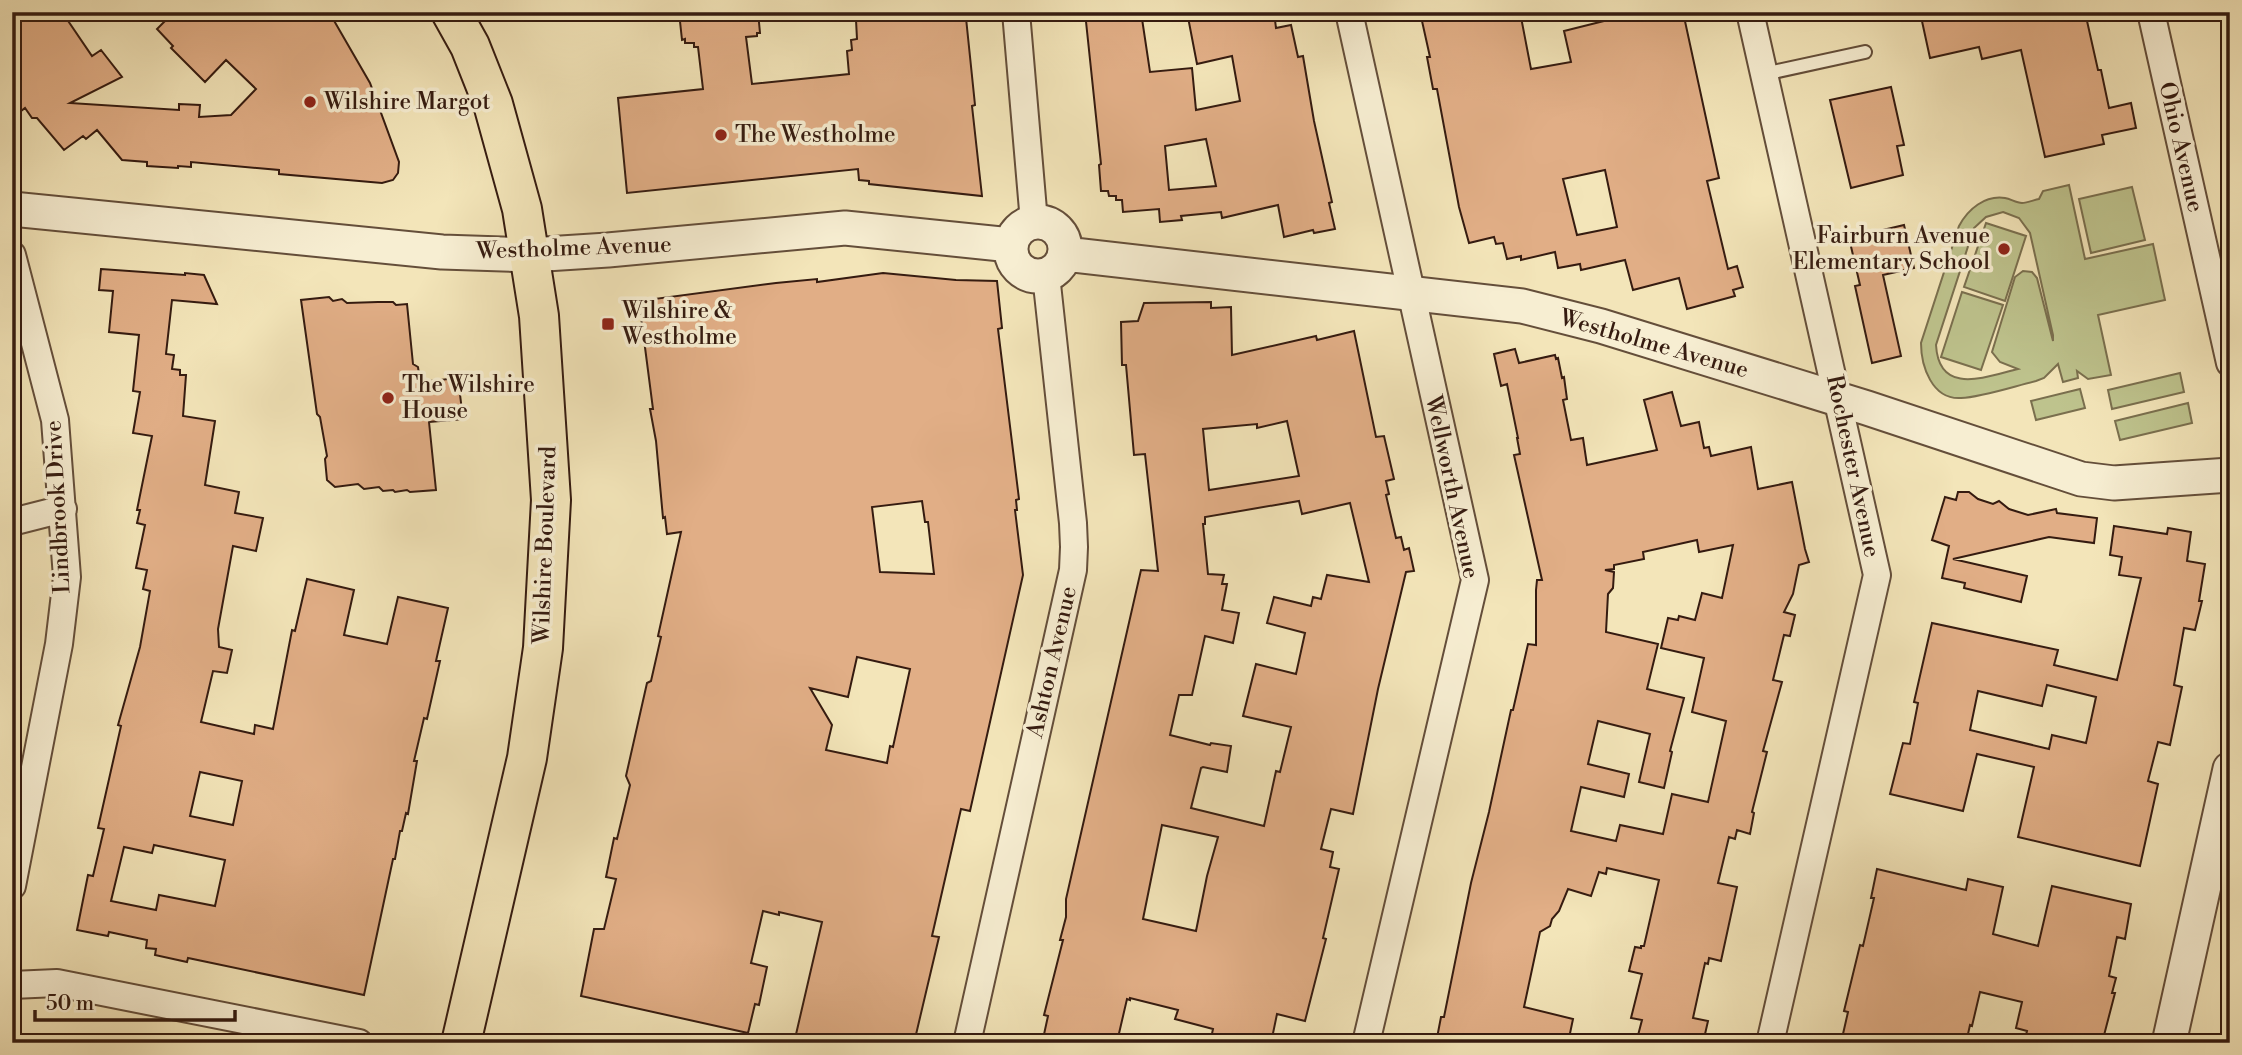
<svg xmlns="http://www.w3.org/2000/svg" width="2242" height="1055" viewBox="0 0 2242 1055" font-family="'Libre Bodoni',serif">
<rect width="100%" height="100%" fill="#f3e5b9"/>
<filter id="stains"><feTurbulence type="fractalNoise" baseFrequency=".00286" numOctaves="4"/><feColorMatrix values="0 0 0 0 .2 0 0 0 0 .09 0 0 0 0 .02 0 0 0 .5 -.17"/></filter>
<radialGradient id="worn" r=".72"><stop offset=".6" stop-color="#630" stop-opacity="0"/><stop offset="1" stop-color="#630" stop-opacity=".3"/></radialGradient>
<path fill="#bec38d" stroke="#7a6f4e" stroke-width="2" fill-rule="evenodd" d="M 2069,185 L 2085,259 L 2153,244 L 2165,300 L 2098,315 L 2111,375 L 2088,379 L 2077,371 L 2078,378 L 2063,382 L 2058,364 L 2044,378 L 2036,381 C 2015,386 1982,397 1961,398 C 1932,400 1921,366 1921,343 L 1959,226 C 1968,209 1985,195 2005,198 C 2011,199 2016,203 2022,203 C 2027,203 2034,200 2039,199 L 2043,191 ZM 2003,212 L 2019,218 L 2030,233 L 2053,335 L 2053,341 L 2037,278 L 2032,272 L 2023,271 L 2015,277 L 1992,352 L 2000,362 L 2018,369 C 1985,377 1939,396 1936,345 L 1974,228 L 1986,217 Z
M 2132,187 L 2145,240 L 2091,253 L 2079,199 Z
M 1986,223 L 2026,236 L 2005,301 L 1964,287 Z
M 1962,292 L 2003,305 L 1981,370 L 1941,357 Z
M 2180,373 L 2184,392 L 2112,409 L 2108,390 Z
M 2080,389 L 2085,408 L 2036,420 L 2031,401 Z
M 2188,403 L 2192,423 L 2120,440 L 2115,421 Z"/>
<path fill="#e1ae86" stroke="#351b10" stroke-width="2" fill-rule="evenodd" d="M 12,12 L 62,12 L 92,56 L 101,50 L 122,77 L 70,103 L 179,110 L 179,104 L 200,105 L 199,117 L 231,115 L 256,89 L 226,60 L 205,82 L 171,48 L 173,46 L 157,29 L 174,12 L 329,12 L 370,83 L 399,162 L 398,173 L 393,180 L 382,183 L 279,174 L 279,170 L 191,162 L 191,167 L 178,166 L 178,168 L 147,166 L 147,162 L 122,160 L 97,130 L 86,139 L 83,136 L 64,150 L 37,118 L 32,118 L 25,108 L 21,111 L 12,99 Z
M 679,12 L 758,12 L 760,33 L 757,33 L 757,36 L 746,37 L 752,84 L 849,74 L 847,51 L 852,50 L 851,40 L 857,39 L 856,20 L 932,12 L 959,12 L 960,19 L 966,18 L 975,105 L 972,106 L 982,196 L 869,184 L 869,181 L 859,180 L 858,169 L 627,193 L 618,98 L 703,89 L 698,47 L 694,47 L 694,43 L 685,43 L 685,39 L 682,40 Z
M 1085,12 L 1141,12 L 1150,72 L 1192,68 L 1196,110 L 1240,101 L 1232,56 L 1197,64 L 1187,12 L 1274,12 L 1276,28 L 1291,25 L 1298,57 L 1303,56 L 1314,121 L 1332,202 L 1329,203 L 1335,229 L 1314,233 L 1313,230 L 1284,237 L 1278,205 L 1222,218 L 1221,212 L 1181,216 L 1182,220 L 1160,222 L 1159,209 L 1123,212 L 1122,200 L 1116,200 L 1116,196 L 1109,196 L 1108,191 L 1101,191 L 1099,165 L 1101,164 ZM 1206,139 L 1216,186 L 1169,190 L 1165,146 Z
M 1420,12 L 1520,12 L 1531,69 L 1571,62 L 1564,31 L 1608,20 L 1606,12 L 1683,12 L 1719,178 L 1707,181 L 1728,269 L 1737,266 L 1743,287 L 1733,290 L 1735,296 L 1687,309 L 1679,278 L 1633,290 L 1625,260 L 1581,270 L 1580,264 L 1558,268 L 1555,252 L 1521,260 L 1521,256 L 1507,259 L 1503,243 L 1496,244 L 1494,237 L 1469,243 L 1459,207 L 1437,89 L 1433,89 L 1427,57 L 1430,57 ZM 1605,170 L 1617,227 L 1577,235 L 1563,179 Z
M 1920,12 L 2085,12 L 2098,70 L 2101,70 L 2109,108 L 2131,103 L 2136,128 L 2102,135 L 2104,144 L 2045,157 L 2021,50 L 1982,59 L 1979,47 L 1930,58 Z
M 1891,87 L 1904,145 L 1897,146 L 1903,175 L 1851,188 L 1830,100 Z
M 1904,225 L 1914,268 L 1883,275 L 1901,356 L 1872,363 L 1855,286 L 1860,285 L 1849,238 Z
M 101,269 L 185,275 L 185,273 L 204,275 L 217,304 L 172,300 L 166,354 L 174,355 L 172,369 L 180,370 L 180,375 L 186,375 L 183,416 L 215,421 L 205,485 L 239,492 L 235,513 L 263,518 L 256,551 L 233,546 L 218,629 L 219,647 L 232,650 L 227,673 L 213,671 L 201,722 L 254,734 L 255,725 L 273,729 L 292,630 L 295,631 L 307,579 L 354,590 L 344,635 L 387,644 L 398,597 L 448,608 L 436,661 L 440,661 L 427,719 L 424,718 L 414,761 L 417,761 L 408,814 L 406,813 L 402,831 L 400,831 L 395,859 L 393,859 L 364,995 L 188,958 L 187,962 L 155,955 L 156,949 L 146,948 L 147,940 L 109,932 L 108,936 L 77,930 L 88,875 L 93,876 L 104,829 L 98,828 L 121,726 L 118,725 L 140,647 L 150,591 L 143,589 L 147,570 L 136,568 L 145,525 L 137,523 L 140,510 L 137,510 L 152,436 L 133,433 L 140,392 L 133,391 L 139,335 L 109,332 L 113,291 L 99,290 ZM 200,772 L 242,781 L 233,825 L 190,816 ZM 154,845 L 225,860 L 215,906 L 159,895 L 156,910 L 111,901 L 124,847 L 152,853 Z
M 883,273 L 956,280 L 997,281 L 1002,328 L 998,329 L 1019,499 L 1016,500 L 1017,510 L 1015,510 L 1023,575 L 970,811 L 961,809 L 932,936 L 939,937 L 914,1043 L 794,1043 L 822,922 L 779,912 L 779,915 L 763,911 L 751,963 L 767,967 L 759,1005 L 755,1004 L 748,1033 L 581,996 L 594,929 L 604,929 L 616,879 L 606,877 L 614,838 L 617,839 L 630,785 L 626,776 L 647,683 L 651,681 L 661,637 L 658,636 L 681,532 L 667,534 L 665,517 L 663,518 L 656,441 L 650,409 L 653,409 L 639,301 L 776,283 L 817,279 L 817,282 ZM 922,501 L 925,522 L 928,522 L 934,574 L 880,572 L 872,507 ZM 857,657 L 910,669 L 893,747 L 890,746 L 887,763 L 826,750 L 832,725 L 810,688 L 848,697 Z
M 329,297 L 333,301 L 342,299 L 347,303 L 378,302 L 393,302 L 396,305 L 407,304 L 413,364 L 418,367 L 420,382 L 458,378 L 463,419 L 429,422 L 436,490 L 410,492 L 407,490 L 395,492 L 393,490 L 383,491 L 379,487 L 364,489 L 358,484 L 335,487 L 327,480 L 325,459 L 327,456 L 320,417 L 317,414 L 301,300 Z
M 1211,302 L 1211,308 L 1231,307 L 1232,355 L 1316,336 L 1317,340 L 1354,331 L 1376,437 L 1384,436 L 1394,479 L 1386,481 L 1389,494 L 1386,495 L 1396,538 L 1401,537 L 1404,550 L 1409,548 L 1414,571 L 1406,572 L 1378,689 L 1353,814 L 1331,809 L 1321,849 L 1333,852 L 1330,867 L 1339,869 L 1323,938 L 1326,939 L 1305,1021 L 1277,1014 L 1271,1043 L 1210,1043 L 1213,1029 L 1175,1019 L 1178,1010 L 1130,998 L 1130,1000 L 1127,999 L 1117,1042 L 1100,1038 L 1099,1043 L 1058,1043 L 1043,1039 L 1048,1016 L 1044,1015 L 1063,940 L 1060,940 L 1066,917 L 1066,899 L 1141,570 L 1158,571 L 1145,454 L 1134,455 L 1126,365 L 1122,365 L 1121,322 L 1138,321 L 1144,303 ZM 1287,421 L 1299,476 L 1209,490 L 1203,429 L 1257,424 L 1257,428 ZM 1299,501 L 1302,514 L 1350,503 L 1369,582 L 1327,575 L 1321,599 L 1313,597 L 1311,606 L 1274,597 L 1267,623 L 1305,633 L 1296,674 L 1256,664 L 1243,716 L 1291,727 L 1280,772 L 1276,771 L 1264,826 L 1191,808 L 1201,768 L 1203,767 L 1227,772 L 1231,746 L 1211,743 L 1210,745 L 1170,735 L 1179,695 L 1192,695 L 1205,636 L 1233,643 L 1239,613 L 1222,610 L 1227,584 L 1222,584 L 1224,575 L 1208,574 L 1203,524 L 1205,524 L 1205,517 ZM 1162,825 L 1218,837 L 1207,876 L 1196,931 L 1143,919 Z
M 1515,349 L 1519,363 L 1555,355 L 1556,359 L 1558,358 L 1562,378 L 1564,377 L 1567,399 L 1563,400 L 1571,440 L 1583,438 L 1587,465 L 1657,450 L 1644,400 L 1672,392 L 1681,426 L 1699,422 L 1704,448 L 1709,447 L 1711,456 L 1751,447 L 1758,489 L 1792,482 L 1805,549 L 1809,562 L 1799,565 L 1793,594 L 1784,612 L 1795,615 L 1790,636 L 1784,635 L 1773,680 L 1782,682 L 1763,751 L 1767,752 L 1752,812 L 1754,813 L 1750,834 L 1737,830 L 1735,839 L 1729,837 L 1718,883 L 1737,887 L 1721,961 L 1709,958 L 1708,964 L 1705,963 L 1693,1018 L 1708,1021 L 1703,1043 L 1636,1043 L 1642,1020 L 1631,1018 L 1642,974 L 1629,971 L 1635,947 L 1641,948 L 1641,946 L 1644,946 L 1659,880 L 1607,868 L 1606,874 L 1599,872 L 1591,896 L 1568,889 L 1559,911 L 1552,919 L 1550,926 L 1540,932 L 1524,1007 L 1573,1019 L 1568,1043 L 1436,1043 L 1441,1017 L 1444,1017 L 1471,883 L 1489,812 L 1511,710 L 1513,710 L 1528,644 L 1536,645 L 1536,590 L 1537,580 L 1542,580 L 1514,455 L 1520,454 L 1517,438 L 1518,438 L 1507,384 L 1501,386 L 1494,354 ZM 1697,540 L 1699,552 L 1733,545 L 1722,598 L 1702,593 L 1695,620 L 1679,616 L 1678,620 L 1668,618 L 1661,648 L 1704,658 L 1692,712 L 1726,721 L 1708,802 L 1672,794 L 1663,834 L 1620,825 L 1616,841 L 1571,831 L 1581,787 L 1624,797 L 1629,774 L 1588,764 L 1598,721 L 1650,734 L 1639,782 L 1664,788 L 1672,752 L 1670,751 L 1684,698 L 1647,689 L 1658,644 L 1606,632 L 1608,594 L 1613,588 L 1614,572 L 1605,570 L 1614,569 L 1614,565 L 1644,559 L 1643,552 Z
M 1958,492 L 1969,492 L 1978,499 L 1993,504 L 1999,501 L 2009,509 L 2028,515 L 2056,509 L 2057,513 L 2097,518 L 2094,543 L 2049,537 L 1953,559 L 2027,576 L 2021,602 L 1964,588 L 1965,583 L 1942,578 L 1949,546 L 1932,540 L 1945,497 L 1956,500 Z
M 2114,526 L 2167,534 L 2168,528 L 2191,532 L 2187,561 L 2205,564 L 2199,601 L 2202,601 L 2195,630 L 2184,628 L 2174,685 L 2182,687 L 2170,745 L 2158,742 L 2148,781 L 2158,784 L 2140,866 L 2018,837 L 2034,767 L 1977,754 L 1963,811 L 1890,794 L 1903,743 L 1910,744 L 1918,703 L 1914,702 L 1932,623 L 2058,650 L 2054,665 L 2117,680 L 2141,578 L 2119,575 L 2122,557 L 2110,555 ZM 2047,685 L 2096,697 L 2086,743 L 2052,735 L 2049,749 L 1970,730 L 1978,691 L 2042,706 Z
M 1877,869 L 1966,890 L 1968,879 L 2003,887 L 1993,934 L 2038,946 L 2052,886 L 2131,904 L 2125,939 L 2117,937 L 2109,976 L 2116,978 L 2112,993 L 2115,993 L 2102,1043 L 2024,1043 L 2027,1031 L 2016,1028 L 2022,1002 L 1980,992 L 1972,1026 L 1970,1025 L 1966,1043 L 1868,1043 L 1854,1039 L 1855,1036 L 1843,1034 L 1848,1012 L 1844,1011 L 1860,945 L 1863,946 L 1874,898 L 1871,898 Z"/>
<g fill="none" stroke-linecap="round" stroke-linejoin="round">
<defs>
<path id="service" d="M 1764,74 L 1865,52"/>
<path id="minor" d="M 1016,12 L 1034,222
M 1349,12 L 1475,580 L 1366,1043
M 1750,12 L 1877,575 L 1770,1043
M 2151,12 L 2230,363
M 12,255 L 55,420 L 67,577 L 59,644 L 12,886
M 12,522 L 63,509
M 12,985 L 57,983 L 359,1043
M 967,1043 L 1073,570 L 1074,547 L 1073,523 L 1046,275"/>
<path id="tertiary" d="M 12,209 L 442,252 L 530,255 L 608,250 L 845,228 L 1011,245
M1011 249a27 27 0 1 1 54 0a27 27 0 1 1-54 0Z
M 1065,254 L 1522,306 L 1601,326 L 1867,408 L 2081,479 L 2114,483 L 2230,475
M 2169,1043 L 2230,769"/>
<path id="primary" d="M 451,12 L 470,46 L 493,104 L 522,209 L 539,316 L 551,500 L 543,648 L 527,758 L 461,1043"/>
</defs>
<use href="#service" stroke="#644e3a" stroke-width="16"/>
<use href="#minor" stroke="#644e3a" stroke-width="30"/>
<use href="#tertiary" stroke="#644e3a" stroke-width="37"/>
<use href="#primary" stroke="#351b10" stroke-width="42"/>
<use href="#service" stroke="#f7eed2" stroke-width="12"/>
<use href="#minor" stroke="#f7eed2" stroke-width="26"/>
<use href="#tertiary" stroke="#f7eed2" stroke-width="33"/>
<use href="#primary" stroke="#f3e5b9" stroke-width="38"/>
</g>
<g fill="#8f2418" stroke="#f7eed2" stroke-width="2.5">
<circle cx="310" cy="102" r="7"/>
<circle cx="721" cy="135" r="7"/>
<circle cx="2004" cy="249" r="7"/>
<rect x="601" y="317" width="14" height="14" rx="3.5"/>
<circle cx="388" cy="398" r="7"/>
</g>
<g text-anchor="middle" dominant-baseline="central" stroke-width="7" stroke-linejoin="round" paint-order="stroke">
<g font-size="23" fill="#351b10" stroke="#f7eed2" text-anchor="start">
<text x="324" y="102">Wilshire Margot</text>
<text x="735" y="135">The Westholme</text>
<text x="1990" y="236" text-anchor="end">Fairburn Avenue<tspan x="1990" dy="26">Elementary School</tspan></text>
<text x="622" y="311">Wilshire &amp;<tspan x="622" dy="26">Westholme</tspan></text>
<text x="402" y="385">The Wilshire<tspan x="402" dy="26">House</tspan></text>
</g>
<g font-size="23" fill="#351b10" stroke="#f7eed2">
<text transform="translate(2181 147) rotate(77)">Ohio Avenue</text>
<text transform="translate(574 248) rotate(-2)">Westholme Avenue</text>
<text transform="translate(1654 344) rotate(16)">Westholme Avenue</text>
<text transform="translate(1853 466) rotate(78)">Rochester Avenue</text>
<text transform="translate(1452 487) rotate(78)">Wellworth Avenue</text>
<text transform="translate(58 507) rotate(-93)">Lindbrook Drive</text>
<text transform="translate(545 545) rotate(-88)">Wilshire Boulevard</text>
<text transform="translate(1052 662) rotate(-77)">Ashton Avenue</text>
</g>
</g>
<rect width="2242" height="1055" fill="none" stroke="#f3e5b9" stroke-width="42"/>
<rect x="14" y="14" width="2214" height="1027" fill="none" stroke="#351b10" stroke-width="3.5"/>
<rect x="21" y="21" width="2200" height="1013" fill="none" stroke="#351b10" stroke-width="2"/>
<path d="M35 1010v10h200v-10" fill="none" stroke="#351b10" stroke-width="3.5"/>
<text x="46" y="1010" font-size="21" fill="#351b10" stroke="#f7eed2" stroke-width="5" paint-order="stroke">50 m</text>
<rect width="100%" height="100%" filter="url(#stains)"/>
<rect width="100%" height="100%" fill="url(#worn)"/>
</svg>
